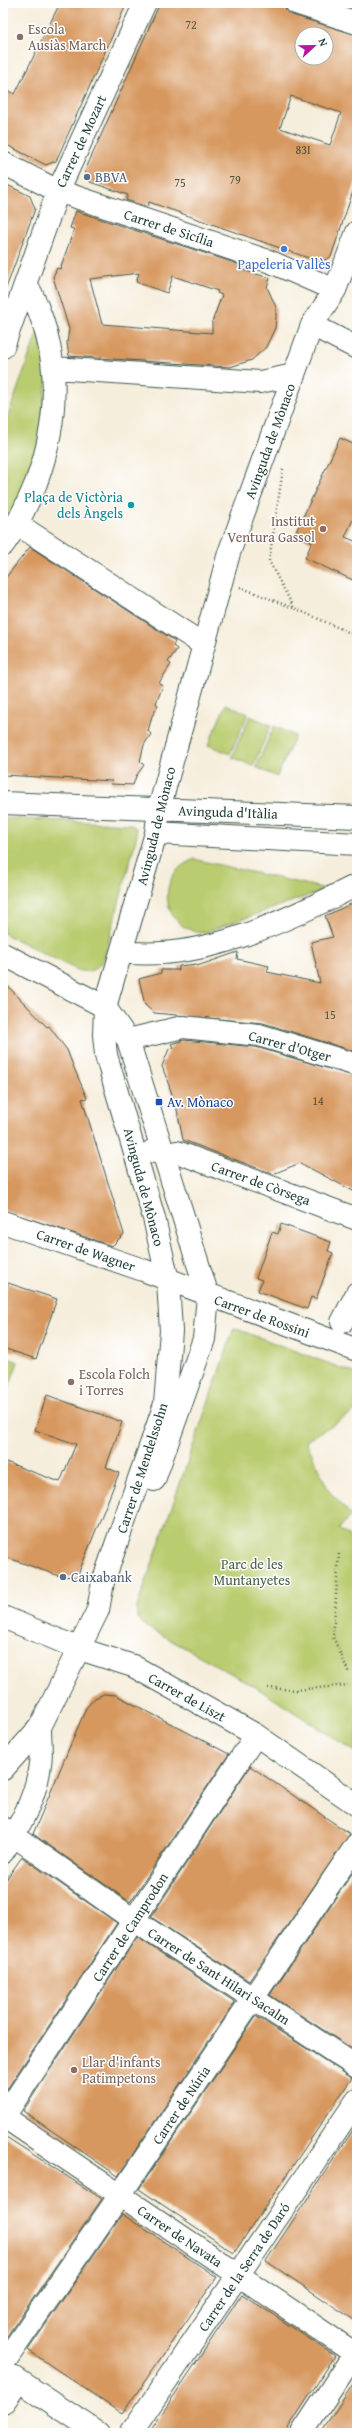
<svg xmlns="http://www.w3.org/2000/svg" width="360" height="2436" viewBox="0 0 360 2436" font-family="'Gentium Book Plus',serif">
<rect width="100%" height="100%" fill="#fff"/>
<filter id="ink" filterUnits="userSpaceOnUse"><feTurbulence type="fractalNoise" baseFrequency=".025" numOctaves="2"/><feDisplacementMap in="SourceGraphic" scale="8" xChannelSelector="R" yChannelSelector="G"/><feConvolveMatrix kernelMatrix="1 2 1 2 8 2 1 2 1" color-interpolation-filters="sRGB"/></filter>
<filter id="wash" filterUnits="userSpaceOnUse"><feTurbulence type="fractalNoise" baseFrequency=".012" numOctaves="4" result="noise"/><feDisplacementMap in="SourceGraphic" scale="16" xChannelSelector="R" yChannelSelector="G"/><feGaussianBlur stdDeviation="0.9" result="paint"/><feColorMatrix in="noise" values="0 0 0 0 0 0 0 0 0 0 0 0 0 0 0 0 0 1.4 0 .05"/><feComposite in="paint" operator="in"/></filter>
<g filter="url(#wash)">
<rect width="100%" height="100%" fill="#f6eedc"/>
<path fill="#b9cc70" stroke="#6c8452" d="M 39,328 L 48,371 L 35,467 L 3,527 L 3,430 Z
M 226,704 L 248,714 L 230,754 L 208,745 Z
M 250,716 L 271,725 L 253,766 L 232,757 Z
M 274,726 L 295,736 L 277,777 L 256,767 Z
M 3,818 L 130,824 L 136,828 L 137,835 L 104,959 C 96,971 88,974 75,969 L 3,933 Z
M 195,859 L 202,861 L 327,889 L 203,933 C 160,929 154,873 195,859 Z
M 234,1328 L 357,1374 L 357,1410 L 306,1441 L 329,1491 L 351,1515 L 339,1529 L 357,1543 L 357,1753 L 254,1686 L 145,1626 L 137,1617 L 137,1607 Z
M 3,1356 L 18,1362 L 3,1403 Z"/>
<g id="blocks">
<path fill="#d7985e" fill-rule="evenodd" d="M 60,3 L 127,3 L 56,161 L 46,165 L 3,143 L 3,88 L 15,94 Z
M 160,3 L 284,3 L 286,11 L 292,15 L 357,35 L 357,179 L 331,257 L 320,262 L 149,202 L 147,207 L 126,200 L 128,195 L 90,182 L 85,171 ZM 302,34 L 326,34 L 326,58 L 302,58 ZM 291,96 L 341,113 L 330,145 L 280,128 Z
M 3,183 L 30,196 L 35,209 L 5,291 L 3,291 Z
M 76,211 L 244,266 L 242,270 L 270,278 L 267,287 L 276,307 L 276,318 L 275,328 L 266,347 L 252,360 L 230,367 L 69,356 L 67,343 L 69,329 L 53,277 L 57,268 L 60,269 L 74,229 L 70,228 ZM 139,273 L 136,282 L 167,293 L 173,276 L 218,291 L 217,293 L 222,295 L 212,322 L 212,333 L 102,324 L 90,279 Z
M 340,438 L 357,446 L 357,511 L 345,537 L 357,542 L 357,582 L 305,558 L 312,542 L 295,534 Z
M 30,547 L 175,641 L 173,646 L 177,649 L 168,662 L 171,664 L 159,683 L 163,686 L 156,703 L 158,706 L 152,716 L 148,731 L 151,734 L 144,745 L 140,761 L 144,765 L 136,776 L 133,785 L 111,784 L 112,781 L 3,775 L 3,581 Z
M 357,901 L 357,1052 L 263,1023 L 154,1013 L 145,1005 L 139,979 L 161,973 L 161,970 L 179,970 L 179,966 L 197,964 L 197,966 L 238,952 L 237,959 L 269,966 L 267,972 L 320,983 L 311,942 L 333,937 L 325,916 Z
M 3,981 L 47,1027 L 49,1026 L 67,1050 L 74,1068 L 87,1098 L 82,1099 L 124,1234 L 112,1246 L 3,1210 Z
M 184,1040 L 256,1047 L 357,1077 L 357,1193 L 300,1163 L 273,1174 L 183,1140 L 176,1105 L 162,1066 L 169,1049 L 173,1047 L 171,1044 Z
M 281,1224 L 331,1242 L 328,1251 L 333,1253 L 327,1269 L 316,1299 L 311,1297 L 307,1309 L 258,1291 L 262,1280 L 256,1278 L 272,1232 L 278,1234 Z
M 8,1283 L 57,1299 L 36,1359 L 3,1348 L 3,1298 Z
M 47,1395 L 122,1422 L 106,1467 L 119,1473 L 77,1577 L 59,1576 L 3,1556 L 3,1461 L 60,1482 L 76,1444 L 35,1430 Z
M 104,1694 L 116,1695 L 229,1754 L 130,1902 L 33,1834 L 86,1708 L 95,1698 Z
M 250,1766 L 350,1834 L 249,1981 L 151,1917 Z
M 22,1857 L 117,1923 L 3,2095 L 3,1884 Z
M 357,1866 L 357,2052 L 270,1995 Z
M 137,1937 L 235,2002 L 118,2176 L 23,2111 Z
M 256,2016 L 352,2078 L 234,2253 L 139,2189 Z
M 357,2124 L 357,2322 L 266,2261 Z
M 3,2135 L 102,2199 L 7,2336 L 3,2333 Z
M 122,2214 L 217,2277 L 122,2414 L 28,2350 Z
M 242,2294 L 335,2356 L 285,2433 L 149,2433 Z
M 357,2378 L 357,2433 L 321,2433 Z"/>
</g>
</g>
<g filter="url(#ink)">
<use href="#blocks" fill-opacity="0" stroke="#3f584d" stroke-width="1"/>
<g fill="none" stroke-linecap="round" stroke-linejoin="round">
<defs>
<path id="minor" d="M 296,3 L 357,23
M 3,163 L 58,191 L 271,262 L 335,290
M 312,325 L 357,348
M 3,347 L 58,191 L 145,3
M 54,368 L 260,382 L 294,375
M 17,524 L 204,645
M 3,545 C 17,527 27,505 36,483 C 61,416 61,347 26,283
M 3,803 L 357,817
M 156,833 L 357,844
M 122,952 C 204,962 286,920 357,885
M 3,954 L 105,1007 L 128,1040 L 208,1296 L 204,1339 L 154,1480
M 128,1040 L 183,1027 L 259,1035 L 357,1065
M 152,1151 L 165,1155 L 177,1152 L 357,1219
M 3,1222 L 143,1270 L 357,1350
M 342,1322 L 357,1293
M 3,1617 L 80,1649 L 133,1666 L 256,1735 L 357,1805
M 3,1769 L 40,1727 L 98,1610 L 103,1582 L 165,1404 L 171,1331 L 168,1281 L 154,1218 L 106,1055 L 104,1035 L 105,1007 L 156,833 L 159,809 L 229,553 L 312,325 L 335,290 L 357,232
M 3,1828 L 135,1921 L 357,2067
M 3,1852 C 19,1828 37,1794 40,1764 C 42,1752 40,1739 40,1727
M 3,2116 L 357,2355
M 3,2118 L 256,1735
M 3,2364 L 120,2195 L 357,1844
M 3,2370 L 98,2433
M 3,2403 L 19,2381
M 131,2433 L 357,2100
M 302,2433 L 357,2350"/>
</defs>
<use href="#minor" stroke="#3f584d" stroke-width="24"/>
<path stroke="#3f584d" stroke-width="2.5" stroke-dasharray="1 3" stroke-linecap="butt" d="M 283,469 L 269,561 L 294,608 L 357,636
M 240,587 L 293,608
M 339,1554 L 333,1637 L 349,1673
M 268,1688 L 296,1690 L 348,1685"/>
<use href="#minor" stroke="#fff" stroke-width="22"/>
</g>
</g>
<g fill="#8d6e63" stroke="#fff" stroke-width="1.5">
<circle cx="20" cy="37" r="4"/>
<circle cx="323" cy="529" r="4"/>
<circle cx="71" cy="1382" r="4"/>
<circle cx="74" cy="2070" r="4"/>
</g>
<g fill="#5c6f8a" stroke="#fff" stroke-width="1.5">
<circle cx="87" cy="177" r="4"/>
<circle cx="63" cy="1577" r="4"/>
</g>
<circle fill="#3f7fe0" stroke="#fff" stroke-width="1.5" cx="284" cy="249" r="4"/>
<circle fill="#0f9aa8" stroke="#fff" stroke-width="1.5" cx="131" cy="505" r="4"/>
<rect fill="#1a4fb4" stroke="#fff" stroke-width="1.5" x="155" y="1098" width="8" height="8" rx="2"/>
<g text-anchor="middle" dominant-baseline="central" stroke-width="3" stroke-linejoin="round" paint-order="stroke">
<g font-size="12" fill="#4d543e">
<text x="191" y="24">72</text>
<text x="303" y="149">83I</text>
<text x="235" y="179">79</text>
<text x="180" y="182">75</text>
<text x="330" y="1014">15</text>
<text x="318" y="1100">14</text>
</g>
<g font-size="14" fill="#785e54" stroke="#fff" text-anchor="start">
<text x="28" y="29">Escola<tspan x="28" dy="16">Ausiàs March</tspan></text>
<text x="315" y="521" text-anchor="end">Institut<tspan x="315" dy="16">Ventura Gassol</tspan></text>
<text x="79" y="1374">Escola Folch<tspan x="79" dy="16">i Torres</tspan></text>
<text x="82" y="2062">Llar d'infants<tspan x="82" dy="16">Patimpetons</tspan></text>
</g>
<g font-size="14" fill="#1f3d34" stroke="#fff">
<text transform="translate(81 141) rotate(-65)">Carrer de Mozart</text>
<text transform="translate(169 228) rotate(18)">Carrer de Sicília</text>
<text transform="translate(270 441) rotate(-70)">Avinguda de Mònaco</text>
<text transform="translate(228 812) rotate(2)">Avinguda d'Itàlia</text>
<text transform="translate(156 826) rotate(-76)">Avinguda de Mònaco</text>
<text transform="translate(290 1046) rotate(15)">Carrer d'Otger</text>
<text transform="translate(261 1183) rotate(20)">Carrer de Còrsega</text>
<text transform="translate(144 1187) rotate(75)">Avinguda de Mònaco</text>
<text transform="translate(86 1250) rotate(19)">Carrer de Wagner</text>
<text transform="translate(262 1316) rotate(20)">Carrer de Rossini</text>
<text transform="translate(142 1468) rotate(-72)">Carrer de Mendelssohn</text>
<text transform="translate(187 1697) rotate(29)">Carrer de Liszt</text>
<text transform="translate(130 1927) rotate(-57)">Carrer de Camprodon</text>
<text transform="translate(219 1976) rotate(33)">Carrer de Sant Hilari Sacalm</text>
<text transform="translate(181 2105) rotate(-56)">Carrer de Núria</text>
<text transform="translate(180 2236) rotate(34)">Carrer de Navata</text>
<text transform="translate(244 2267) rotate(-56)">Carrer de la Serra de Daró</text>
</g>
<g font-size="14" fill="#4e5e75" stroke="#fff" text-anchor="start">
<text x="95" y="177">BBVA</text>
<text x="71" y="1577">Caixabank</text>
</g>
<g font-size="14" fill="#366cbe" stroke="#fff">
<text x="284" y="264">Papeleria Vallès</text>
</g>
<g font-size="14" fill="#0d838f" stroke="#fff" text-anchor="end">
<text x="123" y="497">Plaça de Victòria<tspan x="123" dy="16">dels Àngels</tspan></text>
</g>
<g font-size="14" fill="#164399" stroke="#fff" text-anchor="start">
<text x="167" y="1102">Av. Mònaco</text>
</g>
<g font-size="14" fill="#466143" stroke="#fff">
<text x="252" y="1564">Parc de les<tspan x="252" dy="16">Muntanyetes</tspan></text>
</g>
</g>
<rect width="360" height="2436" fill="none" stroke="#fff" stroke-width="16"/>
<g transform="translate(314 46) rotate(68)"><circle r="19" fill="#ffffff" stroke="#a5b1ae"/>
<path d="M0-3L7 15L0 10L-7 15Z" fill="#b5179e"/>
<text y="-6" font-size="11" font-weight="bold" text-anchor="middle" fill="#1f3d34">N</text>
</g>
</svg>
